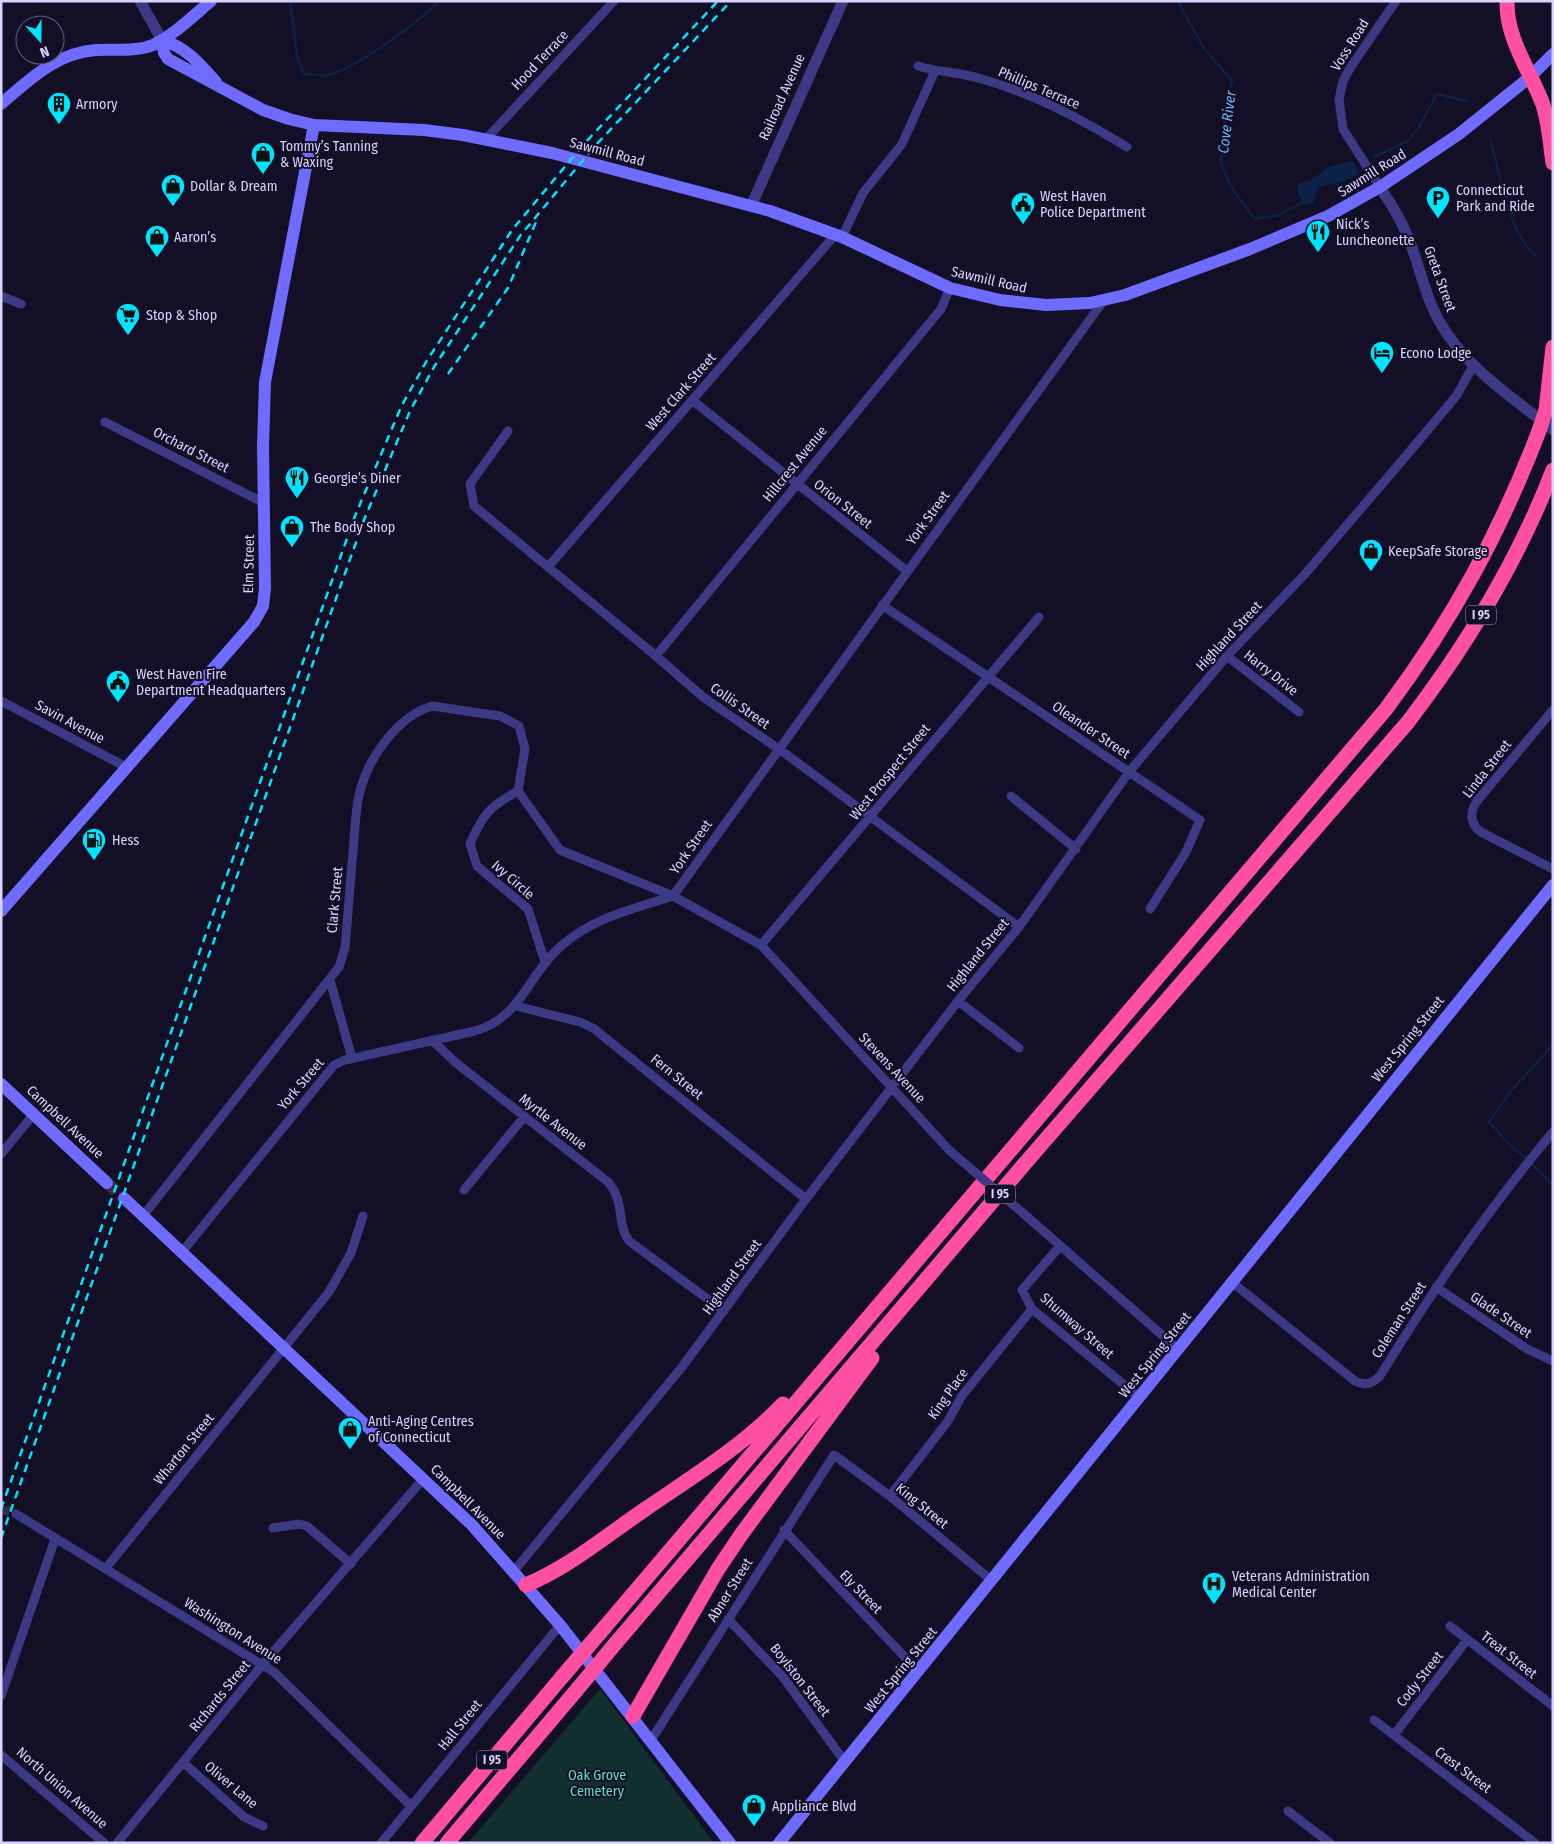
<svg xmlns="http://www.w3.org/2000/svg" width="1554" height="1844" viewBox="0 0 1554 1844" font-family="'Fira Sans Condensed',sans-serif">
<rect width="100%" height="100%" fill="#130f26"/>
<path fill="#12302f" d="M 600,1689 L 714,1843 L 468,1843 Z"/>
<path fill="#0c2248" d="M 1350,161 L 1353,161 L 1359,174 C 1353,176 1347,180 1341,182 C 1325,187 1316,181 1314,202 L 1307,205 L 1302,204 L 1297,191 L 1299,183 L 1310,181 L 1329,167 Z"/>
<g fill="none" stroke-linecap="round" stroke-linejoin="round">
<path stroke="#0c2248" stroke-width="2.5" d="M 290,1 L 297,56 L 304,74 C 311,74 320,76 327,75 C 355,70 418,22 439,1
M 1178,1 L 1204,49 L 1232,80 C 1229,95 1218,152 1222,166 C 1228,186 1242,202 1255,219 L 1279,215 L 1304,201
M 1490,138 C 1500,173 1508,233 1536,256
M 1374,157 L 1408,141 L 1418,129 L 1437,94 L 1466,101
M 1527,1159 L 1513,1148 L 1489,1122 L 1510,1092 L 1553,1045
M 1531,1163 L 1553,1185"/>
<path stroke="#312d47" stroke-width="9" stroke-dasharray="9 4.5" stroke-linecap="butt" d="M 1,1509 L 16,1514"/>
<path stroke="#312d47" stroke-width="12" stroke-dasharray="12 6" stroke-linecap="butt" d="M 107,1183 L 124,1198"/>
<path stroke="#3d3a85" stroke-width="9" d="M 918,66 C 938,72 958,72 978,78 C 1031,92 1081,119 1127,147
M 487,138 L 614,1
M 1380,187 L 1343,129 L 1339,100 L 1343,81 L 1350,68 L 1396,1
M 842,237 L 863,193 L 902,144 L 935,71
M 1,296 L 21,304
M 692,400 L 907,571
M 105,422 L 264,503
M 508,431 L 470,484 L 474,506 L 656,656 L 703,697 L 786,754 L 1019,927
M 548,567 L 835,235
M 882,605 L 1200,820 L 1186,852 L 1150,909
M 656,656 L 941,309 L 950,288
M 1227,656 L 1299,712
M 1,701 L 126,767
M 1553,710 L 1477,801 C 1469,813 1470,824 1481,832 L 1553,869
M 1011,796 L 1076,849
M 761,945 L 1039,617
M 545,962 L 528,909 L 477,866 L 470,844 C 483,814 489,807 518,791 L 560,850 L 673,896 L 761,945 L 949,1150
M 330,980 L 352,1058
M 958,1001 L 1019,1048
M 516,1006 L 580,1022 L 593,1028 L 806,1199
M 432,1040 L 455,1062 L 608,1182 C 626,1203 616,1224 629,1241 L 724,1311
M 1,1154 L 34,1114
M 464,1190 L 524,1117
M 1024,1214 L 1178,1349
M 143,1216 L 339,967 L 345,948 C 348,916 350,884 353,852 C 355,832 355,810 360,791 C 369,757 398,716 432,706 L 500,716 L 519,726 L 525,749 L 518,791
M 1060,1246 L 1022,1290 L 1032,1309 L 1140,1398
M 182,1252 L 334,1065 L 345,1060 L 475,1031 C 522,1017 527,976 560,947 C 592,918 633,909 673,896 L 1104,300
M 1233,1283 L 1355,1381 C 1365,1386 1372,1384 1380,1376 C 1432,1291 1489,1208 1553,1132
M 1436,1287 L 1527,1349 L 1553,1361
M 890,1496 L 948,1421 L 961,1397 L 1032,1309
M 16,1514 L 274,1672 L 410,1805
M 273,1528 L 299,1524 L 307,1526 L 351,1564
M 784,1530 L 919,1672
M 106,1568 L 329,1292 L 351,1253 L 363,1216
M 514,1571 L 682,1367 L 806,1199 L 958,1001 L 1019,927 L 1129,772 L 1227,656 L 1305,574 L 1406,456 L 1457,395 L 1473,366
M 728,1619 L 783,1677 L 845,1762
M 1450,1626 L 1553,1706
M 1,1696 L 55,1539
M 1374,1720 L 1535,1843
M 1394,1735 L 1467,1640
M 651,1740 L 834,1455 L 890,1496 L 991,1580
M 1,1755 L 104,1843
M 184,1763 L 244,1817 L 263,1826
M 1288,1811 L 1330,1843
M 117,1843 L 262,1665 L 424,1478
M 381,1843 L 560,1625"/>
<path stroke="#3d3a85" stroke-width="11" d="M 140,1 L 162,40
M 1380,187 C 1391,204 1402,221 1409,240 C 1420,266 1424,294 1438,319 C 1463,366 1512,397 1553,430
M 751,206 L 843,1"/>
<path stroke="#6f6bff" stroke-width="12" d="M 162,40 L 164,53 L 168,59 L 263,110 L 289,119 L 314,125 L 424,130 L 463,135 L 552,153 L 770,211 L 842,237 L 950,288 L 1000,300 L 1046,305 L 1090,303 L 1125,295 L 1250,249 L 1328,216 L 1380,187 L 1459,134 L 1530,77 L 1553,54
M 162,40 C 186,47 200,64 216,82
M 1,104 C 30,79 56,53 96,50 C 113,49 136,52 153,45 C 174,35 193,16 211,1
M 1,911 L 254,622 L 263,606 L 265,588 L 263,446 L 265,382 L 314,125
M 1,1084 L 107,1183
M 124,1198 L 472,1525 L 560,1625 L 730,1843
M 779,1843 L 1553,885"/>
<path stroke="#ff4fa3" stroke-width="15" d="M 1507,1 C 1506,38 1529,69 1542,102 C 1549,121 1550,143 1553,163
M 1546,410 L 1553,347
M 526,1585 C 569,1567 606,1536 644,1510 C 692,1477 743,1446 783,1404
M 604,1628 L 1386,709 C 1453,619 1499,535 1539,431
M 615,1644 L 1027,1161 L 1408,722 C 1467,645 1518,561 1553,470
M 633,1716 L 718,1569 L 743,1532 L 872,1358
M 422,1843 L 562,1677
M 447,1843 L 575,1692"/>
<path stroke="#00e5ff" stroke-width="2.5" stroke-dasharray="8 6" stroke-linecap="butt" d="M 448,374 L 508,288 L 536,222
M 1,1509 L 355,516 L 401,407 L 426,362 L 512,230 L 583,145 L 718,1
M 1,1538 L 364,520 L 410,411 L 434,367 L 520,236 L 594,147 L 731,1"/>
<path stroke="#3d3a85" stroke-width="9" d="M 949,1150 L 1024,1214"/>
<path stroke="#ff4fa3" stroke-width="15" d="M 1539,431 L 1546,410
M 562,1677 L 604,1628
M 575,1692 L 615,1644"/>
</g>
<defs>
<symbol id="building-pin" viewBox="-11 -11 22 30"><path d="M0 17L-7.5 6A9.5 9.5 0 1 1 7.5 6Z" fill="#00e5ff" stroke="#130f26"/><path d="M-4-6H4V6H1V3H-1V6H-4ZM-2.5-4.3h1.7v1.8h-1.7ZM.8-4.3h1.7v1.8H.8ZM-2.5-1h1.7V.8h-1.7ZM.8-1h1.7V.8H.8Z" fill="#111"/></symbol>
<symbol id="shop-pin" viewBox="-11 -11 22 30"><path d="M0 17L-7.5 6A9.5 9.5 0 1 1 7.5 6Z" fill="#00e5ff" stroke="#130f26"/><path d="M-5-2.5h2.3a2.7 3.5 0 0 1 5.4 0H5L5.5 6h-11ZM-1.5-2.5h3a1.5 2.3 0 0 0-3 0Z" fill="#111"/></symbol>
<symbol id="parking-pin" viewBox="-11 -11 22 30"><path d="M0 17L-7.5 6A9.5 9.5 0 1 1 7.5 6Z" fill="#00e5ff" stroke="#130f26"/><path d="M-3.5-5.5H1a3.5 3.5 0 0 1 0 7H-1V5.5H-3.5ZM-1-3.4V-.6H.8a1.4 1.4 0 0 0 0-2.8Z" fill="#111"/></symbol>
<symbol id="civic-pin" viewBox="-11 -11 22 30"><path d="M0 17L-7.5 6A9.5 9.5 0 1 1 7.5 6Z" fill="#00e5ff" stroke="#130f26"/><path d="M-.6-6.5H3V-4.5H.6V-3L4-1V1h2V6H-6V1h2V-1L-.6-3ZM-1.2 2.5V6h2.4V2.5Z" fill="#111"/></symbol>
<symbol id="restaurant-pin" viewBox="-11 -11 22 30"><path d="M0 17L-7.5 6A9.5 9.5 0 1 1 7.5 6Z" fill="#00e5ff" stroke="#130f26"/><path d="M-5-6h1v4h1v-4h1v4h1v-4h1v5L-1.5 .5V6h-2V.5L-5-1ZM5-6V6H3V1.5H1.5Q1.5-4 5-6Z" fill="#111"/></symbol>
<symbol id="supermarket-pin" viewBox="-11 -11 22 30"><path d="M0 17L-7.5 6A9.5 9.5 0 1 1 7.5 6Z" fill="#00e5ff" stroke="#130f26"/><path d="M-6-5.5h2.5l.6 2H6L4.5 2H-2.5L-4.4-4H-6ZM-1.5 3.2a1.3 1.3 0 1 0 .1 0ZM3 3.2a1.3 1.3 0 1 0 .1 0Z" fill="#111"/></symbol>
<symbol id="hotel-pin" viewBox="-11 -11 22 30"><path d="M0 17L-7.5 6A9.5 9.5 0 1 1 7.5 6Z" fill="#00e5ff" stroke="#130f26"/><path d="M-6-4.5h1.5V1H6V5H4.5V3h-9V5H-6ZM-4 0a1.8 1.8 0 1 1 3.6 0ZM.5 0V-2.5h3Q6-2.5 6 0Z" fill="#111"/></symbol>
<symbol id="fuel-pin" viewBox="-11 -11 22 30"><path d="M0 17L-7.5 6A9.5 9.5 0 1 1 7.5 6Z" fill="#00e5ff" stroke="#130f26"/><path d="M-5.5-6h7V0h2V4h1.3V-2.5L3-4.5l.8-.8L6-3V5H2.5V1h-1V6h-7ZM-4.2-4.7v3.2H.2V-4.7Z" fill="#111"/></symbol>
<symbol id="hospital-pin" viewBox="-11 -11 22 30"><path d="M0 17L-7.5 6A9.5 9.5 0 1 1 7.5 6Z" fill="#00e5ff" stroke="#130f26"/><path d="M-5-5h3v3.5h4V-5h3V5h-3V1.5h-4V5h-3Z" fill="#111"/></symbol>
</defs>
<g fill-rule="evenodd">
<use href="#building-pin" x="45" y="90" width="28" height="38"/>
<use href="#shop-pin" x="249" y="140" width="28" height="38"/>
<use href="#shop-pin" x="159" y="172" width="28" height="38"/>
<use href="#parking-pin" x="1424" y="184" width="28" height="38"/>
<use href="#civic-pin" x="1009" y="190" width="28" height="38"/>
<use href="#restaurant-pin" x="1304" y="218" width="28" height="38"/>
<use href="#shop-pin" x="143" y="223" width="28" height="38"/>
<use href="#supermarket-pin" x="114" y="301" width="28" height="38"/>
<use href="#hotel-pin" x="1368" y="339" width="28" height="38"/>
<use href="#restaurant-pin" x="283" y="464" width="28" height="38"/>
<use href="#shop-pin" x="278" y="513" width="28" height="38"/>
<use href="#shop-pin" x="1357" y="537" width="28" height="38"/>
<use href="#civic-pin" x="104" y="668" width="28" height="38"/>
<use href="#fuel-pin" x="80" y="826" width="28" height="38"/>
<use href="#shop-pin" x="336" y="1415" width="28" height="38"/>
<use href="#hospital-pin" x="1200" y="1570" width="28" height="38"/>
<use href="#shop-pin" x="740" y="1792" width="28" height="38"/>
</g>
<g text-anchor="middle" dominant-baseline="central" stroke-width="4" stroke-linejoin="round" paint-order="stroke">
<g fill="#130f26" stroke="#9e99be" stroke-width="1">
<rect x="1466" y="605.5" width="30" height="19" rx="4"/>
<rect x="985" y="1184.5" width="30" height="19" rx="4"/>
<rect x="477" y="1750.5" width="30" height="19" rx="4"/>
</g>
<g font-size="12" font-weight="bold" fill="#d9d4ff">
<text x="1481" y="615">I 95</text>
<text x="1000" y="1194">I 95</text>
<text x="492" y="1760">I 95</text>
</g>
<g font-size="14" fill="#d9d4ff" stroke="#130f26">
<text transform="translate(1350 45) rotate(-58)">Voss Road</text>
<text transform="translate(540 60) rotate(-47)">Hood Terrace</text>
<text transform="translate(1039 88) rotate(23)">Phillips Terrace</text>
<text transform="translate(782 97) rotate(-66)">Railroad Avenue</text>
<text transform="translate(607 152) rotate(15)">Sawmill Road</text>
<text transform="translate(1372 173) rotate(-32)">Sawmill Road</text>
<text transform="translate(1440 279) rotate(70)">Greta Street</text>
<text transform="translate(989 280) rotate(13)">Sawmill Road</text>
<text transform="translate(681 392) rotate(-49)">West Clark Street</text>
<text transform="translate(191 450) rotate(27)">Orchard Street</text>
<text transform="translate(795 464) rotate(-51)">Hillcrest Avenue</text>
<text transform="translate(843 504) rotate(38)">Orion Street</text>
<text transform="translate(928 518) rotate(-54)">York Street</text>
<text transform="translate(249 564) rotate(-89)">Elm Street</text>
<text transform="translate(1229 636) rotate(-47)">Highland Street</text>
<text transform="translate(1271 673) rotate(38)">Harry Drive</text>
<text transform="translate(740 706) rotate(35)">Collis Street</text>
<text transform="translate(70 722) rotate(28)">Savin Avenue</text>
<text transform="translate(1091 730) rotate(34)">Oleander Street</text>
<text transform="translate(1487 769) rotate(-52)">Linda Street</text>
<text transform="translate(890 772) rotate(-51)">West Prospect Street</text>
<text transform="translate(691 847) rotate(-55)">York Street</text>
<text transform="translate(513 880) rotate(41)">Ivy Circle</text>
<text transform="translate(335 900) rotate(-85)">Clark Street</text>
<text transform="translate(978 955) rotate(-51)">Highland Street</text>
<text transform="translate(1408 1039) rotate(-51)">West Spring Street</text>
<text transform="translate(892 1068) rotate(47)">Stevens Avenue</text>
<text transform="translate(677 1077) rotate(39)">Fern Street</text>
<text transform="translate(301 1084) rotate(-50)">York Street</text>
<text transform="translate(65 1122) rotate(43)">Campbell Avenue</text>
<text transform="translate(553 1122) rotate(38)">Myrtle Avenue</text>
<text transform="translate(732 1277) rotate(-54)">Highland Street</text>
<text transform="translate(1501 1315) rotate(34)">Glade Street</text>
<text transform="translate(1399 1320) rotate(-57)">Coleman Street</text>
<text transform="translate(1077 1326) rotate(41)">Shumway Street</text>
<text transform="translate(1155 1355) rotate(-51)">West Spring Street</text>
<text transform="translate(948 1394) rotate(-55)">King Place</text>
<text transform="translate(184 1449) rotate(-51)">Wharton Street</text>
<text transform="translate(468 1502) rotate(45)">Campbell Avenue</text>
<text transform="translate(922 1506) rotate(39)">King Street</text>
<text transform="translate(730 1590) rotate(-58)">Abner Street</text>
<text transform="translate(861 1592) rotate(46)">Ely Street</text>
<text transform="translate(233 1631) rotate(32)">Washington Avenue</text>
<text transform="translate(1509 1655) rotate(38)">Treat Street</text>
<text transform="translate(901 1670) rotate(-51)">West Spring Street</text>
<text transform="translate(1420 1679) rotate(-52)">Cody Street</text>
<text transform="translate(800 1680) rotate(52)">Boylston Street</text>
<text transform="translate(220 1696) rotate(-51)">Richards Street</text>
<text transform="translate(460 1725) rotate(-51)">Hall Street</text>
<text transform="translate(1463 1770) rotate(37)">Crest Street</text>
<text transform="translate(231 1785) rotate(40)">Oliver Lane</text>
<text transform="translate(62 1788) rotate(41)">North Union Avenue</text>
</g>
<g font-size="14" fill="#d9d4ff" stroke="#130f26" text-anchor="start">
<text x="76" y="104">Armory</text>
<text x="280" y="146">Tommy’s Tanning<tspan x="280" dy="16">&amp; Waxing</tspan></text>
<text x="190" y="186">Dollar &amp; Dream</text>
<text x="1456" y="190">Connecticut<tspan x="1456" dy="16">Park and Ride</tspan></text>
<text x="1040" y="196">West Haven<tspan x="1040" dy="16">Police Department</tspan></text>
<text x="1336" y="224">Nick’s<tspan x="1336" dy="16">Luncheonette</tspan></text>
<text x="174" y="237">Aaron’s</text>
<text x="146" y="315">Stop &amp; Shop</text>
<text x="1400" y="353">Econo Lodge</text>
<text x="314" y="478">Georgie’s Diner</text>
<text x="310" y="527">The Body Shop</text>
<text x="1388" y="551">KeepSafe Storage</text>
<text x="136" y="674">West Haven Fire<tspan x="136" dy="16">Department Headquarters</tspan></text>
<text x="112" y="840">Hess</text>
<text x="368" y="1421">Anti-Aging Centres<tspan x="368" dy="16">of Connecticut</tspan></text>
<text x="1232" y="1576">Veterans Administration<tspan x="1232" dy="16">Medical Center</tspan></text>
<text x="772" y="1806">Appliance Blvd</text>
</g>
<g font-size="14" fill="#5fe0c0" stroke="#130f26">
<text x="597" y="1775">Oak Grove<tspan x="597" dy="16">Cemetery</tspan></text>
</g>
<g font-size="15" font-style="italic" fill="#62b6ff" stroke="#130f26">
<text transform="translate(1227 122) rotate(-83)">Cove River</text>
</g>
</g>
<rect width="1554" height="1844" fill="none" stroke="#d9d4ff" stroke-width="5"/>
<g transform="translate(40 40) rotate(159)"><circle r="24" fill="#130f26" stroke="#625e7d"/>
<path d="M0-4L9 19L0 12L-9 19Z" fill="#00e5ff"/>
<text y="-8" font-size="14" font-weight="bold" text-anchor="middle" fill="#d9d4ff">N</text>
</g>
</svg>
